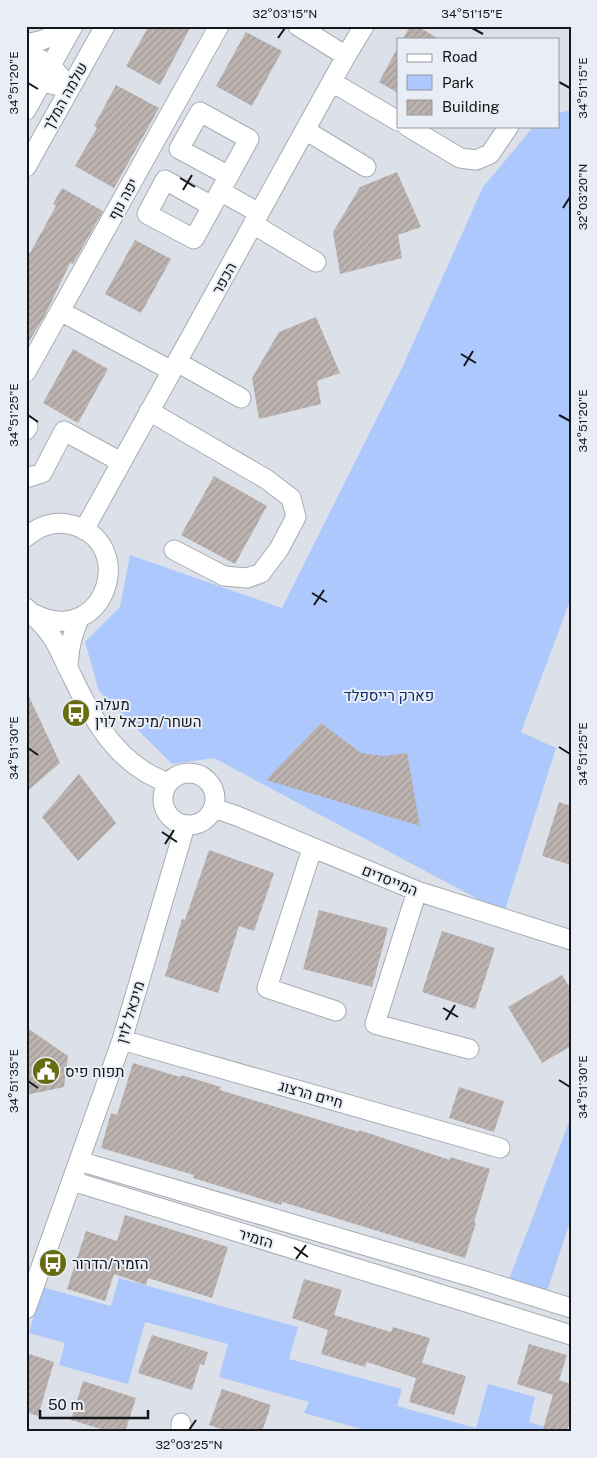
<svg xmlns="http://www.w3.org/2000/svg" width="597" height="1458" viewBox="0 0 597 1458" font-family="'Public Sans',Heebo,sans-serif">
<defs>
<pattern id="building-hatch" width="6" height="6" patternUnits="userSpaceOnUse" patternTransform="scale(1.25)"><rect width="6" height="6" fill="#bcb3b0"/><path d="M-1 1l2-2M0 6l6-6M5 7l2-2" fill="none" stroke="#a19997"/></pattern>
</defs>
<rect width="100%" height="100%" fill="#dce0e8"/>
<path fill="#adc8fc" d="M 571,110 L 571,598 L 521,732 L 556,748 L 504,913 L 214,758 L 172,764 L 99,691 L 85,642 L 120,607 L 130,555 L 282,608 L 402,368 L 483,187 L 534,126 L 558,126 L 558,113 Z
M 571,1117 L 571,1219 L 546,1294 L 508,1282 Z
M 119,1278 L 298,1327 L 289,1359 L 402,1389 L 397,1406 L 476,1428 L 488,1384 L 535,1397 L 529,1422 L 562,1432 L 372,1432 L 304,1413 L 309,1402 L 219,1377 L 228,1344 L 145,1322 L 128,1384 L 59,1365 L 65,1343 L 29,1333 L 42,1287 L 111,1306 Z"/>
<path fill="url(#building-hatch)" d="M 149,26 L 191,26 L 160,85 L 126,66 Z
M 410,26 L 417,26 L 439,39 L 403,39 Z
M 246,32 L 282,51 L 252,106 L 216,86 Z
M 398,47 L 398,93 L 379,82 Z
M 116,85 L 159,108 L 114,188 L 75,166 L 97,128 L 94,126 Z
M 397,172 L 421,227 L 398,235 L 402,258 L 340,274 L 333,232 L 360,187 Z
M 62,188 L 103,211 L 73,264 L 70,263 L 44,317 L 26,346 L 26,251 L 30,253 L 56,206 L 53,204 Z
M 135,240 L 171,259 L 141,313 L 105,294 Z
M 316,317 L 340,373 L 317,381 L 321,404 L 259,419 L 252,378 L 279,332 Z
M 73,349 L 108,369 L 78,423 L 43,403 Z
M 214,476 L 267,506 L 235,564 L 181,535 Z
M 26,690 L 60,763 L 26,792 Z
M 321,723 L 361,753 L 383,756 L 407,753 L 420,826 L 266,780 Z
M 79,774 L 116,823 L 78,861 L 42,817 Z
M 559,802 L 571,806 L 571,865 L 542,856 Z
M 209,850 L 274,873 L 254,931 L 239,926 L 218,993 L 165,976 L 182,919 L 185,920 Z
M 319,910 L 388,928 L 372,987 L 303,969 Z
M 442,931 L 495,948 L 475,1009 L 422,992 Z
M 562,975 L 571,989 L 571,1046 L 542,1063 L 508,1007 Z
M 26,1027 L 68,1056 L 64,1087 L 26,1095 Z
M 133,1063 L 180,1077 L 181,1075 L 221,1087 L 220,1090 L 359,1132 L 359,1130 L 450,1160 L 450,1157 L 490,1169 L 474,1222 L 476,1223 L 465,1258 L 329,1216 L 282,1202 L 281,1205 L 193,1178 L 194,1175 L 101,1148 L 111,1113 L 117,1115 Z
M 459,1087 L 504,1101 L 494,1132 L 449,1118 Z
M 125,1215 L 228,1247 L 212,1298 L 148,1278 L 146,1285 L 114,1274 L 105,1301 L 67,1289 L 86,1231 L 117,1241 Z
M 304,1279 L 342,1290 L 334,1315 L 391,1332 L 393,1327 L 430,1338 L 422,1363 L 466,1376 L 454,1415 L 409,1402 L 416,1378 L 367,1362 L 365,1367 L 321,1354 L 328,1330 L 292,1318 Z
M 152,1335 L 208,1352 L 204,1365 L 200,1364 L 192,1390 L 138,1373 Z
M 529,1344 L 567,1355 L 559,1380 L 571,1384 L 571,1427 L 568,1426 L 567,1432 L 542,1432 L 553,1395 L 517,1384 Z
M 26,1353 L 54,1362 L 38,1416 L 26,1412 Z
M 83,1381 L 136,1398 L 125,1432 L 111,1432 L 71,1420 Z
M 222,1389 L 271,1405 L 262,1432 L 231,1432 L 209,1425 Z"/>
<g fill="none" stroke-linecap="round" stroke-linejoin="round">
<defs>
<path id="minor" d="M 298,26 L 346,56
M 26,43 C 43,42 52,37 64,26
M 26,52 L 51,65 L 70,89
M 26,73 L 42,82 L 55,85
M 332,82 L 398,121
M 26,110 L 73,26
M 407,126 L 460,158 L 476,160 L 490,154 L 509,126
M 305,130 L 366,167
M 26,167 L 105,26
M 220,191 L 259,213
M 212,206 L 165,180 L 147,214 L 194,239 L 249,139 L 200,112 L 179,149 L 229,176
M 253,224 L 316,262
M 60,311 L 172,371
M 177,362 L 241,398
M 26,372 L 219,26
M 149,411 L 266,479 L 291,498 L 296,517 L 279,549 L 261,573 L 247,578 L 224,576 L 174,550
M 26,430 L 28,427
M 26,478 L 42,473 L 64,431 L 121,462
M 84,530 L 346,56 L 364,26
M 26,537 C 38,527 53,521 68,524 C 140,538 107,650 34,614
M 26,608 C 36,618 47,628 54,640 C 61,652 66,665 73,678 C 90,714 111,752 147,773 C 154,777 161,780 168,783
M 68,666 C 69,647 72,635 80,617
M163 799a26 26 0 1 1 52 0a26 26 0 1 1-52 0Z
M 214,808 L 237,816 L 417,891 L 571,940
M 312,849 L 267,988 L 336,1011
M 417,891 L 375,1024 L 469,1049
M 122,1040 L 500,1148
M 79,1161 L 475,1278 L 571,1308
M 72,1181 L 469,1303 L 571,1335
M 26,1309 L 122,1040 L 185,826
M 181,1432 L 181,1423"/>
</defs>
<use href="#minor" stroke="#a7abb2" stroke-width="21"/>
<use href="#minor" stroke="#fff" stroke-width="19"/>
</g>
<path fill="none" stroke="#151619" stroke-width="2" d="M 472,28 L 483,34M 278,38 L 285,28M 559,82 L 570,88M 28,83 L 38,89M 180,178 L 195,187M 183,190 L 192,175M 563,208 L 570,197M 461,354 L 476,363M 464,366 L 473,351M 28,415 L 38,422M 559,415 L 570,421M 312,593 L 327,602M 314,605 L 324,590M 559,747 L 570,754M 28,748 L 38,755M 162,832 L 177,842M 165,844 L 174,830M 443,1008 L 458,1017M 446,1020 L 455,1005M 559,1080 L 570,1087M 28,1081 L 38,1088M 294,1247 L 308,1257M 296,1259 L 306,1245M 189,1430 L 196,1420"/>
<defs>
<symbol id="bus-disc" viewBox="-11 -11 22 22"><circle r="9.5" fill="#666c0f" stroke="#e9edf5"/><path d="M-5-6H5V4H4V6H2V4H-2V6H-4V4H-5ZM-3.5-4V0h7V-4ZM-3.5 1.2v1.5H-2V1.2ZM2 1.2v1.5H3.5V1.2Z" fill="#fff"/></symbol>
<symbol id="civic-disc" viewBox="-11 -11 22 22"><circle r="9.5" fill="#666c0f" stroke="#e9edf5"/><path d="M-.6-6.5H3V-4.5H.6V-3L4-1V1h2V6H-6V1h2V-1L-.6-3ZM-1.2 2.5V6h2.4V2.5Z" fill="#fff"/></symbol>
</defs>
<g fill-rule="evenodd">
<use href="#bus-disc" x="60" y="697" width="32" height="32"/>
<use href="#civic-disc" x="30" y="1055" width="32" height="32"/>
<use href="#bus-disc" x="37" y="1247" width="32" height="32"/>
</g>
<g text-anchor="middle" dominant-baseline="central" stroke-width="4" stroke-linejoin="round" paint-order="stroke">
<g font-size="15" fill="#151619" stroke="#e9edf5">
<text transform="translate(65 96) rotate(-61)">שלמה המלך</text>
<text transform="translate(123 199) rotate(-61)">יפה נוף</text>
<text transform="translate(224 278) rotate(-61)">הכפר</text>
<text transform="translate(390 880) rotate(22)">המייסדים</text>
<text transform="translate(130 1012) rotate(-73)">מיכאל לוין</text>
<text transform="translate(311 1094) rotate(16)">חיים הרצוג</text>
<text transform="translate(256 1238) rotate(17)">הזמיר</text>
</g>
<g font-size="15" fill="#102c6a" stroke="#e9edf5">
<text x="389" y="695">פארק רייספלד</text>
</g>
<g font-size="15" fill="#151619" stroke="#e9edf5" text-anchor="start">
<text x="95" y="704">מעלה<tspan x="95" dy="17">השחר/מיכאל לוין</tspan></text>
<text x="65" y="1071">תפוח פיס</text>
<text x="72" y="1263">הזמיר/הדרור</text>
</g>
</g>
<rect width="597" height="1458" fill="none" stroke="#e9edf5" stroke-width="55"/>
<rect x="397" y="38" width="162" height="90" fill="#e9edf5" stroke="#94979d"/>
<rect x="407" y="54" width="25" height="8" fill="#ffffff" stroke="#94979d"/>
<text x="442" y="62" font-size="15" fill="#151619">Road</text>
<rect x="407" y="75" width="25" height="15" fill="#adc8fc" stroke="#94979d"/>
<text x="442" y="88" font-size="15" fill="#151619">Park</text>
<rect x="407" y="100" width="25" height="15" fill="url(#building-hatch)" stroke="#94979d"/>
<text x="442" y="112" font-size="15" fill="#151619">Building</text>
<path d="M40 1410v8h108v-8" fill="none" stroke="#151619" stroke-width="2.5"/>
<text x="48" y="1410" font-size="15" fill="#151619" stroke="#e9edf5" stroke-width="4" paint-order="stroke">50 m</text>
<rect x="28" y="28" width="542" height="1402" fill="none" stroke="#151619" stroke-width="2"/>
<g font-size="12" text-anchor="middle" fill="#151619">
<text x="285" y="18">32°03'15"N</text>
<text x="472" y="18">34°51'15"E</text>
<text transform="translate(14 83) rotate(-90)" y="4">34°51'20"E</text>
<text transform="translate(583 88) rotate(-90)" y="4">34°51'15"E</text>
<text transform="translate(583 197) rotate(-90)" y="4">32°03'20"N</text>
<text transform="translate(14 415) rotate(-90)" y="4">34°51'25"E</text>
<text transform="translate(583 421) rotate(-90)" y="4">34°51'20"E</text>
<text transform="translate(14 748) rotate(-90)" y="4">34°51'30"E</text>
<text transform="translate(583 754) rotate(-90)" y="4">34°51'25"E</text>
<text transform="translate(14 1081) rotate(-90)" y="4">34°51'35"E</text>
<text transform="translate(583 1087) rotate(-90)" y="4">34°51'30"E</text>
<text x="189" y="1449">32°03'25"N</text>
</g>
</svg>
